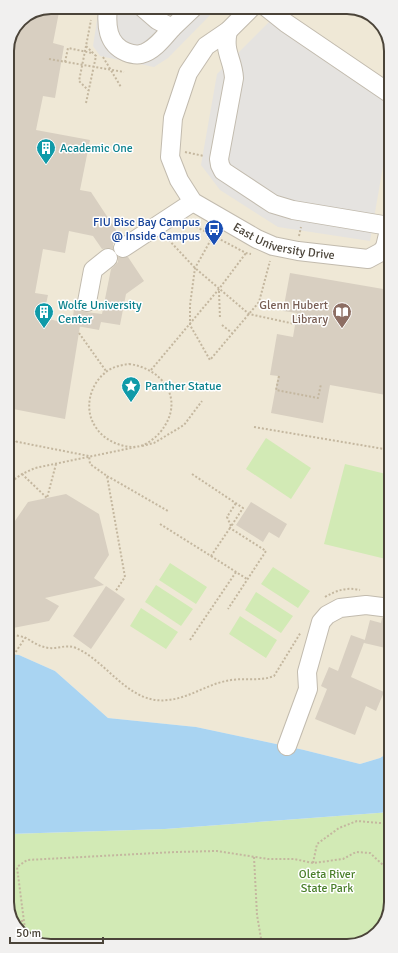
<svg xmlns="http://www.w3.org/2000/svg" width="398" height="953" viewBox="0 0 398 953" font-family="Signika,sans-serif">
<rect width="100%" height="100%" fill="#f6f3ec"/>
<path fill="#efe8d6" d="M 51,7 L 350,7 L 374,16 L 389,37 L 391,751 L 380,758 L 360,764 L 304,750 L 196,727 L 108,718 L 55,671 L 19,655 L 9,654 L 7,48 L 20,20 Z"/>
<path fill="#d2eab5" d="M 266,438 L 311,468 L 291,499 L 246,469 Z
M 345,464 L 390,475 L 390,560 L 324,544 Z
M 170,563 L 207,587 L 196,604 L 159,580 Z
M 273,567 L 310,591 L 298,608 L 261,584 Z
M 156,585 L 193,609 L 181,626 L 145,602 Z
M 256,592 L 293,616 L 281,633 L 245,610 Z
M 141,608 L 178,632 L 166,649 L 130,626 Z
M 240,616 L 277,640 L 266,658 L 229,634 Z
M 391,812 L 391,902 L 382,929 L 361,944 L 48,946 L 24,937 L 9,916 L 9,834 L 165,829 Z"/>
<path fill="#e5e3e0" d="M 99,7 L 218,7 L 168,58 L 154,67 L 100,56 L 93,46 Z
M 270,21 L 389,100 L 389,132 L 370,241 L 278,227 L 220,190 L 201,165 L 217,74 Z"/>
<path fill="#a9d4f2" d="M 9,654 L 19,655 L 55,671 L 108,718 L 196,727 L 304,750 L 360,764 L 380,758 L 391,751 L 391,812 L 165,829 L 9,834 Z"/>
<path fill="#d8cfc1" d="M 51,7 L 60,7 L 53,43 L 64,46 L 55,98 L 43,96 L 36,130 L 90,140 L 80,190 L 91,192 L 116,230 L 117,239 L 113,244 L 113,249 L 107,248 L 102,249 L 93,236 L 69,231 L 65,253 L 43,249 L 35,293 L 48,295 L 43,318 L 72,324 L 74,309 L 85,312 L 102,314 L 111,269 L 118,262 L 118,257 L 128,257 L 144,281 L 126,294 L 120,325 L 101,322 L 99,330 L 77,326 L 80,326 L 65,419 L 8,408 L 7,48 L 20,20 Z
M 290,273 L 389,290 L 390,372 L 386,395 L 330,385 L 323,423 L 271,413 L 278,376 L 270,375 L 277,334 L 293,337 L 297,313 L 283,311 Z
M 66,494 L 99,514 L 109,555 L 94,578 L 104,585 L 45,598 L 59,606 L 49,621 L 13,628 L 8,604 L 8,531 L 28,502 Z
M 251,502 L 287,524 L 279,538 L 269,532 L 263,542 L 236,525 Z
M 106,586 L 125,599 L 91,649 L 73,636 Z
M 382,618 L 390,618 L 390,649 L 364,643 L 370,620 L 381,623 Z
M 351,635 L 365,640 L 351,677 L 384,692 L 376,711 L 366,706 L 355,735 L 315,719 L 327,689 L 321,686 L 329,667 L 338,671 Z"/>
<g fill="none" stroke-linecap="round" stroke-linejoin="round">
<defs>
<g id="minor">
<path d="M 108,7 C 106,25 107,44 126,52 C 131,54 137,55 141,54 C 154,51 164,37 172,28"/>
<path d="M 142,7 L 157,20 L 172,28 L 194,7"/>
<path id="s1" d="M 252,7 L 228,31 L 206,46 L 188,73 L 173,118 L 170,157 L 179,180 L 193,202 L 257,239 L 273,246 L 298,251 L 368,259 L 381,252 L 385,247 L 389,230"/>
<path d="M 266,7 L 286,23 L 389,93"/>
<path d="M 228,31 C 223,52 233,59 234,78 L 219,159 L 220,165 L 223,171 L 273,204 L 293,210 L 389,226"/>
<path d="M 123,248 L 193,202"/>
<path d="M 87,302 L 93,270 L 108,258"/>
<path d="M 287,746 L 308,689 L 307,672 L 321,622 L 327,615 L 340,608 L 366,605 L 390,608"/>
</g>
</defs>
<use href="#minor" stroke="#c2bbae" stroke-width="20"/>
<path stroke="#c4b79f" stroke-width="2" stroke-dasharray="2 2" stroke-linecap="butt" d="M 86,46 L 79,81 L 88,90
M 103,57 L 121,87
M 49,59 L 124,72
M 65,62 L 68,48 L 92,53
M 86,103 L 96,56 L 86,46 L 91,20
M 185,152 L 204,156
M 189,223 L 246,253 L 251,254
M 213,236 L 195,268 L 190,305 L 190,325 L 210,360 L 259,302 L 270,261
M 299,236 L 301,227
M 166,237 L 195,268 L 249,314 L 295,324
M 219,291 L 220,319
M 222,325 L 232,333
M 79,333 L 106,371
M 129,364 C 161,368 184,397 164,427 C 160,434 149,444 140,446 C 126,450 105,441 97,429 C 83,411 89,385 106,372 C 112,367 121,365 129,364 Z
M 151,370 L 219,289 L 246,253
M 279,376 L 276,390 L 318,398 L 321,384
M 386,392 L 390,393
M 254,427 L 390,450
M 8,440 L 89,456 L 90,464 L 107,476 L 125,577 L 115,592
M 142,446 L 154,443 L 184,425 L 202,401
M 8,456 L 15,441
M 22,474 L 47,498 L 56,464
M 192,474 L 243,508 L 230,528 L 266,551 L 228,609
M 107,476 L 168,511
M 8,484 L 22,474 L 35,468 L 136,447
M 160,524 L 211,556 L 230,528
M 231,526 L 227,517 L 236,503
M 211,556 L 247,579
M 325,597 C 337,590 347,587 360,590
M 9,634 C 14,635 21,636 26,638 C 33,642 40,647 49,648 C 58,649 66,644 76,648 C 108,662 129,705 168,700 C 189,698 206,685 226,681 C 241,677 260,682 274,676 L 301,632
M 190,640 L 236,572
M 9,662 L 25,638
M 254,857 L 257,915 L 262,944
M 313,863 L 317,844 L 339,828 L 357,821 L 391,824
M 13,921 L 24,921
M 26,937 L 17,867 L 27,860 L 175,852 L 217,851 L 268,859 L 294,859 L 313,863 L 343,859 L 356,852 L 370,853 L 383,865 L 391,877"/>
<use href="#minor" stroke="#fff" stroke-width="18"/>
</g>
<defs>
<symbol id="building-pin" viewBox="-11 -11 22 30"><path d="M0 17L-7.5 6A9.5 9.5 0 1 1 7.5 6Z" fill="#0f9aa8" stroke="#fff"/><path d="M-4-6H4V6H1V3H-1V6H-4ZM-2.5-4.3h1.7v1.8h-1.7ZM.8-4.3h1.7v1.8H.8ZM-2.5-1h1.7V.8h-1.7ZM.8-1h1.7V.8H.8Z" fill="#fff"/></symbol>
<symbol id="bus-pin" viewBox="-11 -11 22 30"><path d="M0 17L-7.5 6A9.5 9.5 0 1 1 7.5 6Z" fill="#1a4fb4" stroke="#fff"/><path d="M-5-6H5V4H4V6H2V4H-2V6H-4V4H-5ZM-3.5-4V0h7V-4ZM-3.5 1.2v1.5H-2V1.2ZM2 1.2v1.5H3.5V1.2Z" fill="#fff"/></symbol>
<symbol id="library-pin" viewBox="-11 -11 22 30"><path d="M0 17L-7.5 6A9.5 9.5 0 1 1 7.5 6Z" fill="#8d6e63" stroke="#fff"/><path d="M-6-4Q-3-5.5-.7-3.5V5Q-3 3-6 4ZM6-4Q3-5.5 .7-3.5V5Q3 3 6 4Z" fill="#fff"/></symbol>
<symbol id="sight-pin" viewBox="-11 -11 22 30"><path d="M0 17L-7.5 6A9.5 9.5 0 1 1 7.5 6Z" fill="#0f9aa8" stroke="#fff"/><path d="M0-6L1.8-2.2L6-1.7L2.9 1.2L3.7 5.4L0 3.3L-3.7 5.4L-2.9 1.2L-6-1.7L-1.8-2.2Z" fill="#fff"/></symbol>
</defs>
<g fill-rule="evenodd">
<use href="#building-pin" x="35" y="137" width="22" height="30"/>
<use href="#bus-pin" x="203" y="218" width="22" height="30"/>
<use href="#building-pin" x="33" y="301" width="22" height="30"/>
<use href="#library-pin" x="331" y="301" width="22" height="30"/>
<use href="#sight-pin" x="120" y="375" width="22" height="30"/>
</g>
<g text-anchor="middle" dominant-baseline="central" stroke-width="3" stroke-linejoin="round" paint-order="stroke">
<g font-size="12" fill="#0d838f" stroke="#fff" text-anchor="start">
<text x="60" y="148">Academic One</text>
<text x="58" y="305">Wolfe University<tspan x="58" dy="14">Center</tspan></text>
<text x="145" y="386">Panther Statue</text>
</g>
<g font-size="12" fill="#164399" stroke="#fff" text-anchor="end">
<text x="200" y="222">FIU Bisc Bay Campus<tspan x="200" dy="14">@ Inside Campus</tspan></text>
</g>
<g font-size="12" fill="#4b4439" stroke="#fff">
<text stroke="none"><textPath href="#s1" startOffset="331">East University Drive</textPath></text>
</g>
<g font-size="12" fill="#785e54" stroke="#fff" text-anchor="end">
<text x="328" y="305">Glenn Hubert<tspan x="328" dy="14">Library</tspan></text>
</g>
<g font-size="12" fill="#4a7f2a" stroke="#fff">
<text x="327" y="874">Oleta River<tspan x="327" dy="14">State Park</tspan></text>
</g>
</g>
<path d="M0 0H398V953H0ZM51 14H347A37 37 0 0 1 384 51V902A37 37 0 0 1 347 939H51A37 37 0 0 1 14 902V51A37 37 0 0 1 51 14Z" fill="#f1f0ef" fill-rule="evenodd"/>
<path fill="none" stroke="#4b4439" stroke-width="2" d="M51 14H347A37 37 0 0 1 384 51V902A37 37 0 0 1 347 939H51A37 37 0 0 1 14 902V51A37 37 0 0 1 51 14Z"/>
<path d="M10 937v6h93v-6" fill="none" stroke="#4b4439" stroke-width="2"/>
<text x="16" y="937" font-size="12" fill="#4b4439" stroke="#ffffff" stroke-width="3" paint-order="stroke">50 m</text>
</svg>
